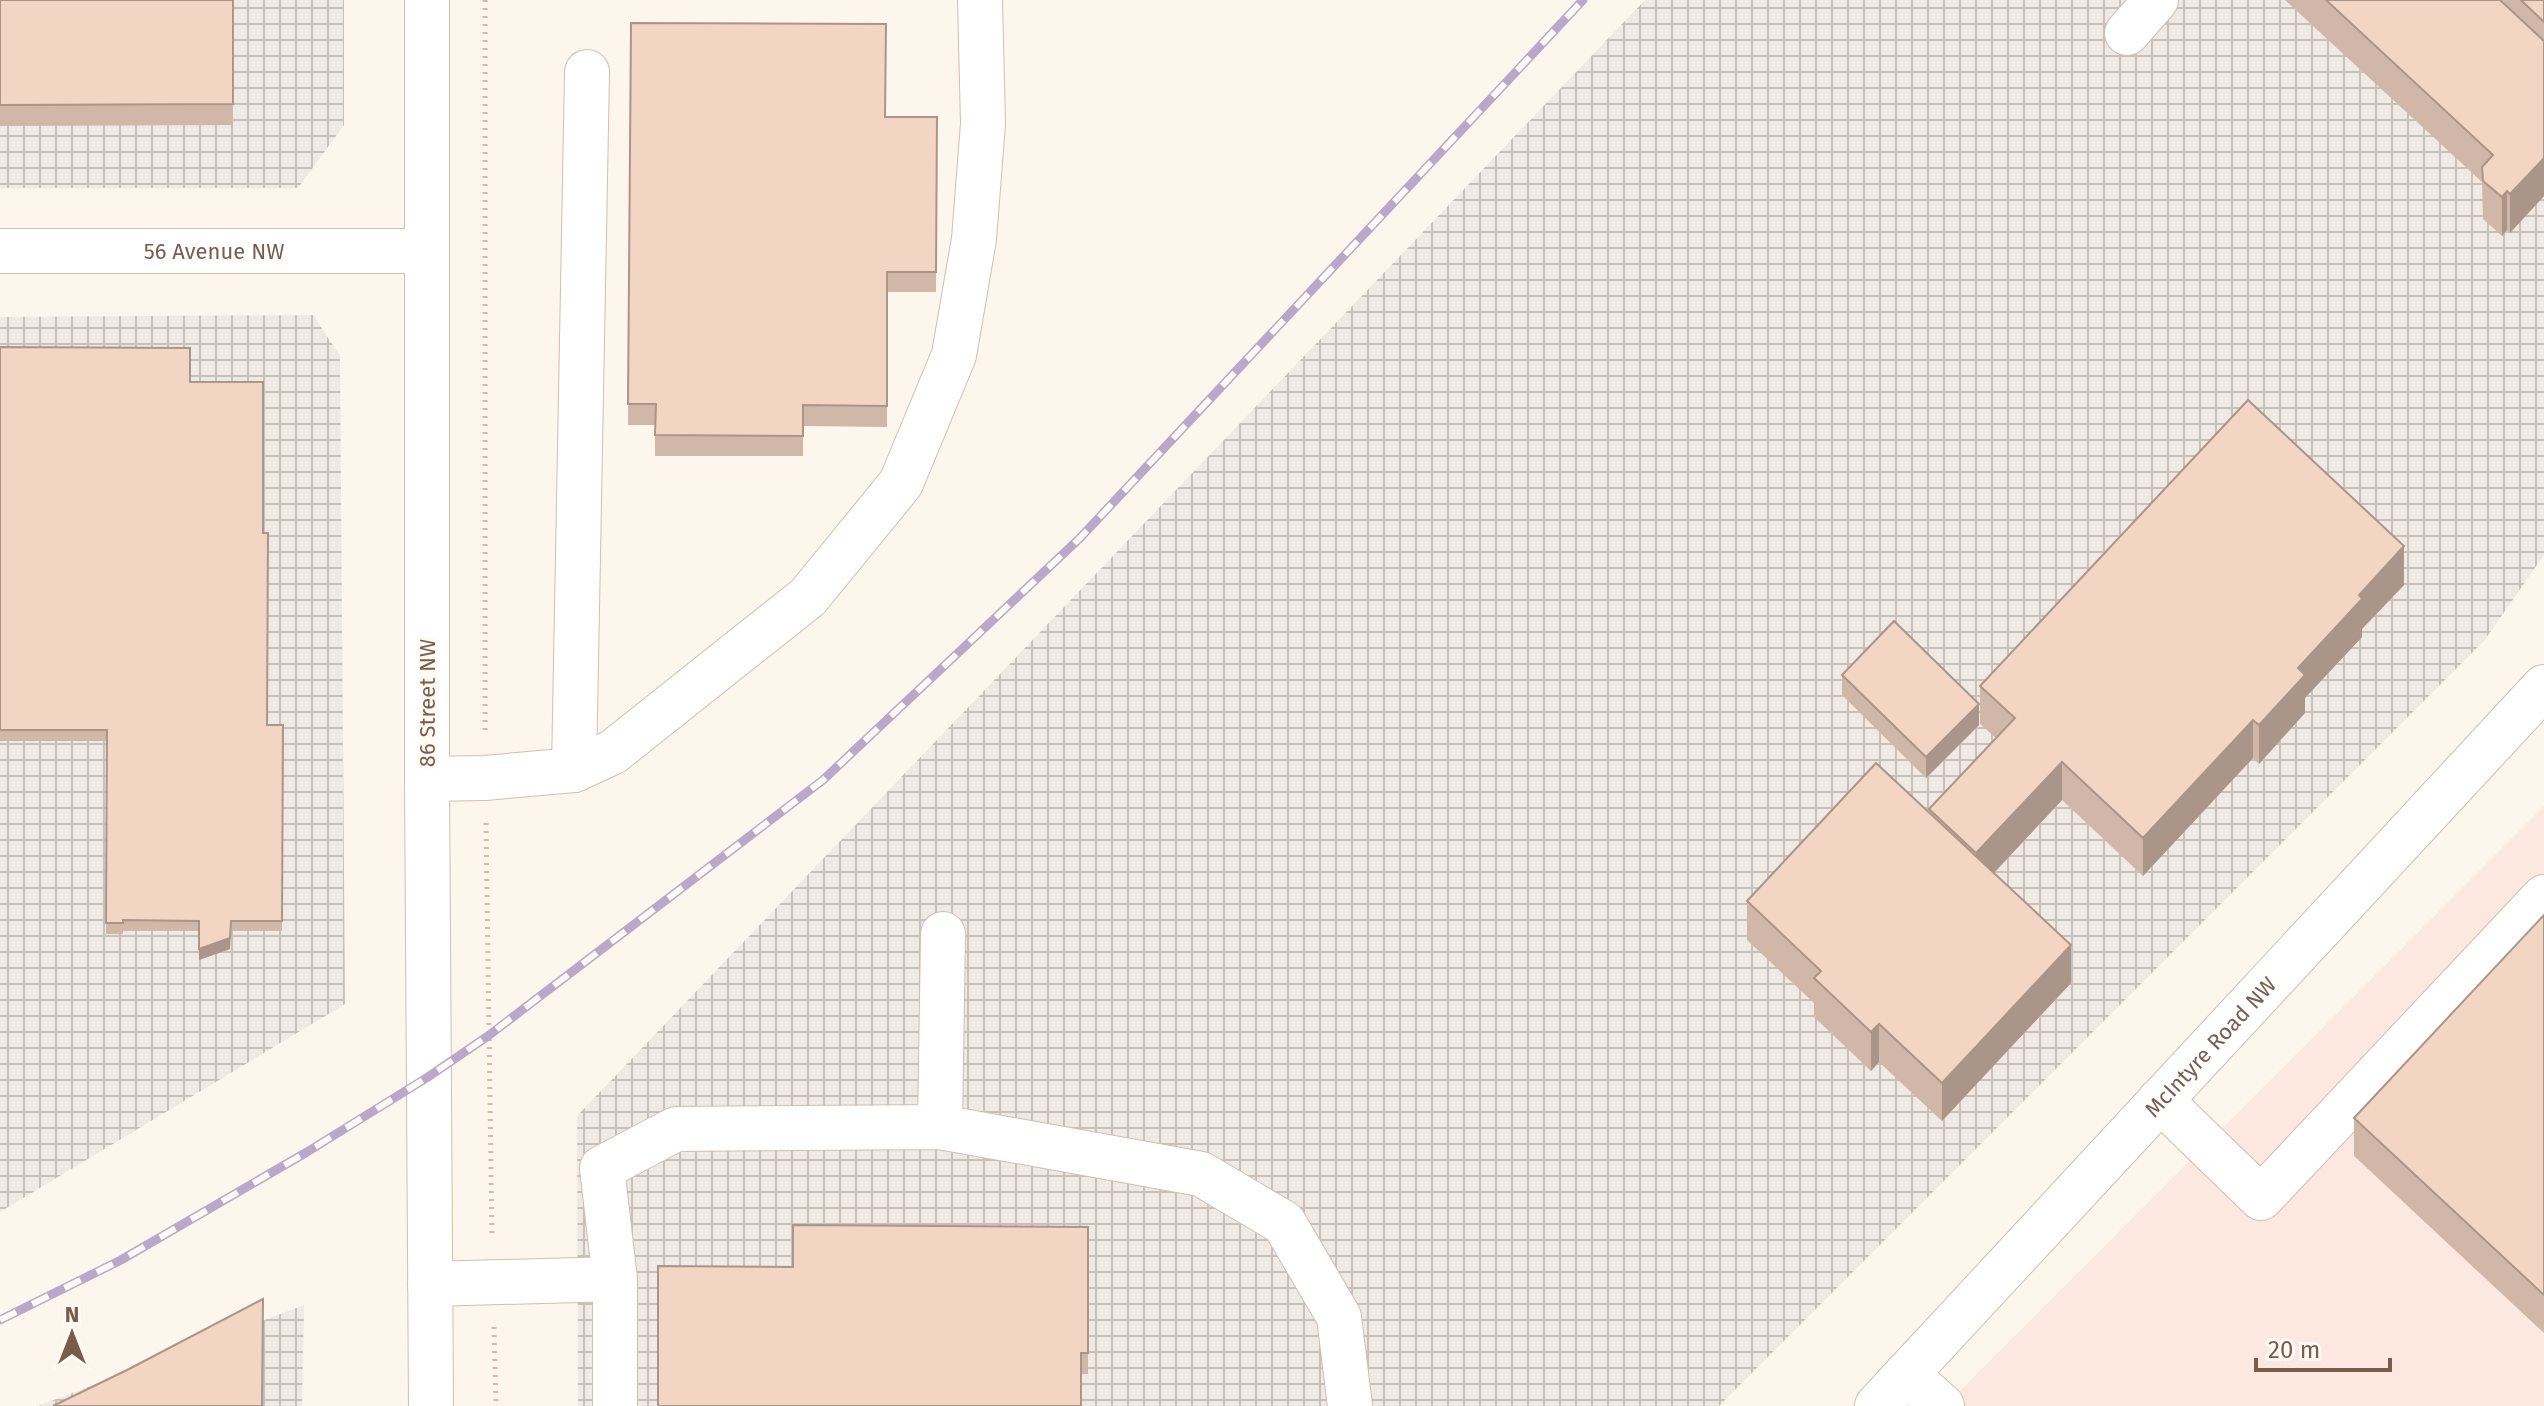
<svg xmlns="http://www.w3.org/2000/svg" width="2544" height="1406" viewBox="0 0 2544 1406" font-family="'Fira Sans',sans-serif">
<defs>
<pattern id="industrial-grid" width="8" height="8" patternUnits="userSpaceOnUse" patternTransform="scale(2)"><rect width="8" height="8" fill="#efe9e4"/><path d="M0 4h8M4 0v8" fill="none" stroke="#c7c0bb"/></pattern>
</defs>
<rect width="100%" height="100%" fill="#fdf6ec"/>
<path fill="#fde8e0" d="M 2544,806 L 2544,1406 L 1945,1406 Z"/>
<path fill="url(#industrial-grid)" d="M 0,0 L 344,0 L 344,125 L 298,188 L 0,188 Z
M 1645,0 L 2544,0 L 2544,555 L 2484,641 L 1719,1406 L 578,1406 L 577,1116 Z
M 313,315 L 340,356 L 345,1004 L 0,1212 L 0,317 Z
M 304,1305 L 302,1406 L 38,1406 Z"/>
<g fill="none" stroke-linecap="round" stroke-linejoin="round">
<defs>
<g id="minor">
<path d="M 427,0 L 427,779 L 431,1406"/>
<path d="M 2127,33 L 2156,0"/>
<path id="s1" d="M 0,251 L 427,251"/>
<path d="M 574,770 L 587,72"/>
<path d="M 427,779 L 485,778 L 574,770 L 613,752 L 808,597 L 901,483 L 954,355 L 974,239 L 983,124 L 980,0"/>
<path d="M 2160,1100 L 2261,1198 L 2544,897"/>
<path d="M 940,1127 L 943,934"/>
<path d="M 615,1279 L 602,1168 L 676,1129 L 940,1127 L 1201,1174 L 1284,1223 L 1339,1317 L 1350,1406"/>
<path d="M 430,1284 L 615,1279 L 615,1406"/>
<path d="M 1906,1374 L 1942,1406"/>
<path id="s2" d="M 1877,1406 L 2544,687"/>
</g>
</defs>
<use href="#minor" stroke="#d1beb0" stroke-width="46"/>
<path stroke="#d9b8a5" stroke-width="5" stroke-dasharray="2 6" stroke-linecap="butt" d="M 485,0 L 485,733
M 486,823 L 492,1237
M 494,1327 L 496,1406"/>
<use href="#minor" stroke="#fff" stroke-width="44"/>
<defs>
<path id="rail" d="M 0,1320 L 121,1260 L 307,1152 L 428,1077 L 488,1036 L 823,780 L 1080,538 L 1583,0"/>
</defs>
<use href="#rail" stroke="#b9a8c9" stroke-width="9"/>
<use href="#rail" stroke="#fffaf3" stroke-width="6" stroke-dasharray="18" stroke-linecap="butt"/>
</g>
<path fill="#d1b7a8" d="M 0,0 L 233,0 L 233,125 L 0,126 Z
M 2285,0 L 2544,0 L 2544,196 L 2510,233 L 2507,230 L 2502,236 L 2483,219 L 2482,182 Z
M 631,23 L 885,117 L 937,117 L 936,292 L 887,292 L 887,427 L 803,426 L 803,456 L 655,456 L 655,425 L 628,425 Z
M 0,347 L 190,382 L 263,533 L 267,725 L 283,725 L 282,931 L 231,931 L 230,949 L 199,960 L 199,931 L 123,931 L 123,934 L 106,934 L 107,741 L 0,741 Z
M 2404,585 L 2362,629 L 2362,637 L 2305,698 L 2305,713 L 2259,764 L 2253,758 L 2143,876 L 2062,800 L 1994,873 L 2071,983 L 1942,1121 L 1879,1062 L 1871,1071 L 1814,1017 L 1814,1003 L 1747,940 L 1747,901 L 1929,812 L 1929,809 L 1996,738 L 1980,724 L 1980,686 Z
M 1842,675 L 1979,725 L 1926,778 L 1842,695 Z
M 2544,915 L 2544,1333 L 2354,1156 L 2354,1118 Z
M 1088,1227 L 1088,1374 L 1081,1374 L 793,1267 Z"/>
<path fill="#aa9588" d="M 2544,158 L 2544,196 L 2510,233 L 2510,194 Z
M 2507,191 L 2507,230 L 2502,236 L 2502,197 Z
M 2404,546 L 2404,585 L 2362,629 L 2362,637 L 2305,698 L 2305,713 L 2259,764 L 2259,725 L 2298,668 L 2359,595 Z
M 1979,704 L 1979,725 L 1926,778 L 1926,757 Z
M 2253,720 L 2253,758 L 2143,876 L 2143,838 Z
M 2062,762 L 2062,800 L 1976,892 L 1976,853 Z
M 231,921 L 230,949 L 199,960 L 199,949 Z
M 2071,945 L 2071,983 L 1942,1121 L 1942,1083 Z
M 1879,1024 L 1879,1062 L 1871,1071 L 1871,1032 Z"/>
<path fill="#f3d5c3" stroke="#aa9588" stroke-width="2" d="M 0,0 L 233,0 L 233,104 L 0,105 Z
M 2326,0 L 2500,0 L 2544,41 L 2544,158 L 2510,194 L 2507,191 L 2502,197 L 2483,181 L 2482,167 L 2493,155 Z
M 2521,0 L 2544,0 L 2544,22 Z
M 631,23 L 886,24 L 885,117 L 937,117 L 936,272 L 887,272 L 887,406 L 803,405 L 803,436 L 655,435 L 656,404 L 628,404 Z
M 0,347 L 190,348 L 190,382 L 263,382 L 263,533 L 268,533 L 267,725 L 283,725 L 282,921 L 231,921 L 230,938 L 199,949 L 199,921 L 123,920 L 123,923 L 106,923 L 107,730 L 0,730 Z
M 2248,400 L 2404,546 L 2359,595 L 2362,599 L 2298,668 L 2305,675 L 2259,725 L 2253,720 L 2143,838 L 2062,762 L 1976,853 L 1929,809 L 2015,718 L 1980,686 Z
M 1894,621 L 1979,704 L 1926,757 L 1842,675 Z
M 1876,763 L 2071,945 L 1942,1083 L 1879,1024 L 1871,1032 L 1814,978 L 1821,971 L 1747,901 Z
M 2544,915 L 2544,1295 L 2354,1118 Z
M 793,1225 L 1088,1227 L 1088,1353 L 1081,1353 L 1081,1406 L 658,1406 L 658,1266 L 793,1267 Z
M 263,1299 L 262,1406 L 53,1406 L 129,1369 Z"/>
<g text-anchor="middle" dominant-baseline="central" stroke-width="7" stroke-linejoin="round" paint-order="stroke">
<g font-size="22" fill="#7a5c4d" stroke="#fffaf3">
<text stroke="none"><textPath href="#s1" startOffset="214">56 Avenue NW</textPath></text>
<text transform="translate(427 703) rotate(-90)">86 Street NW</text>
<text stroke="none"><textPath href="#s2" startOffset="490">McIntyre Road NW</textPath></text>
</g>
</g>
<g transform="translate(72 1334)" stroke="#fffaf3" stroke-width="6" paint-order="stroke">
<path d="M0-6L14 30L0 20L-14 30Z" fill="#7a5c4d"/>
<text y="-12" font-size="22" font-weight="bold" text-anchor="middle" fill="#7a5c4d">N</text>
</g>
<path d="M2256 1358v12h134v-12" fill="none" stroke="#7a5c4d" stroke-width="4"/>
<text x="2268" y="1358" font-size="24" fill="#7a5c4d" stroke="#fffaf3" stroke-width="6" paint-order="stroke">20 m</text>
</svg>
